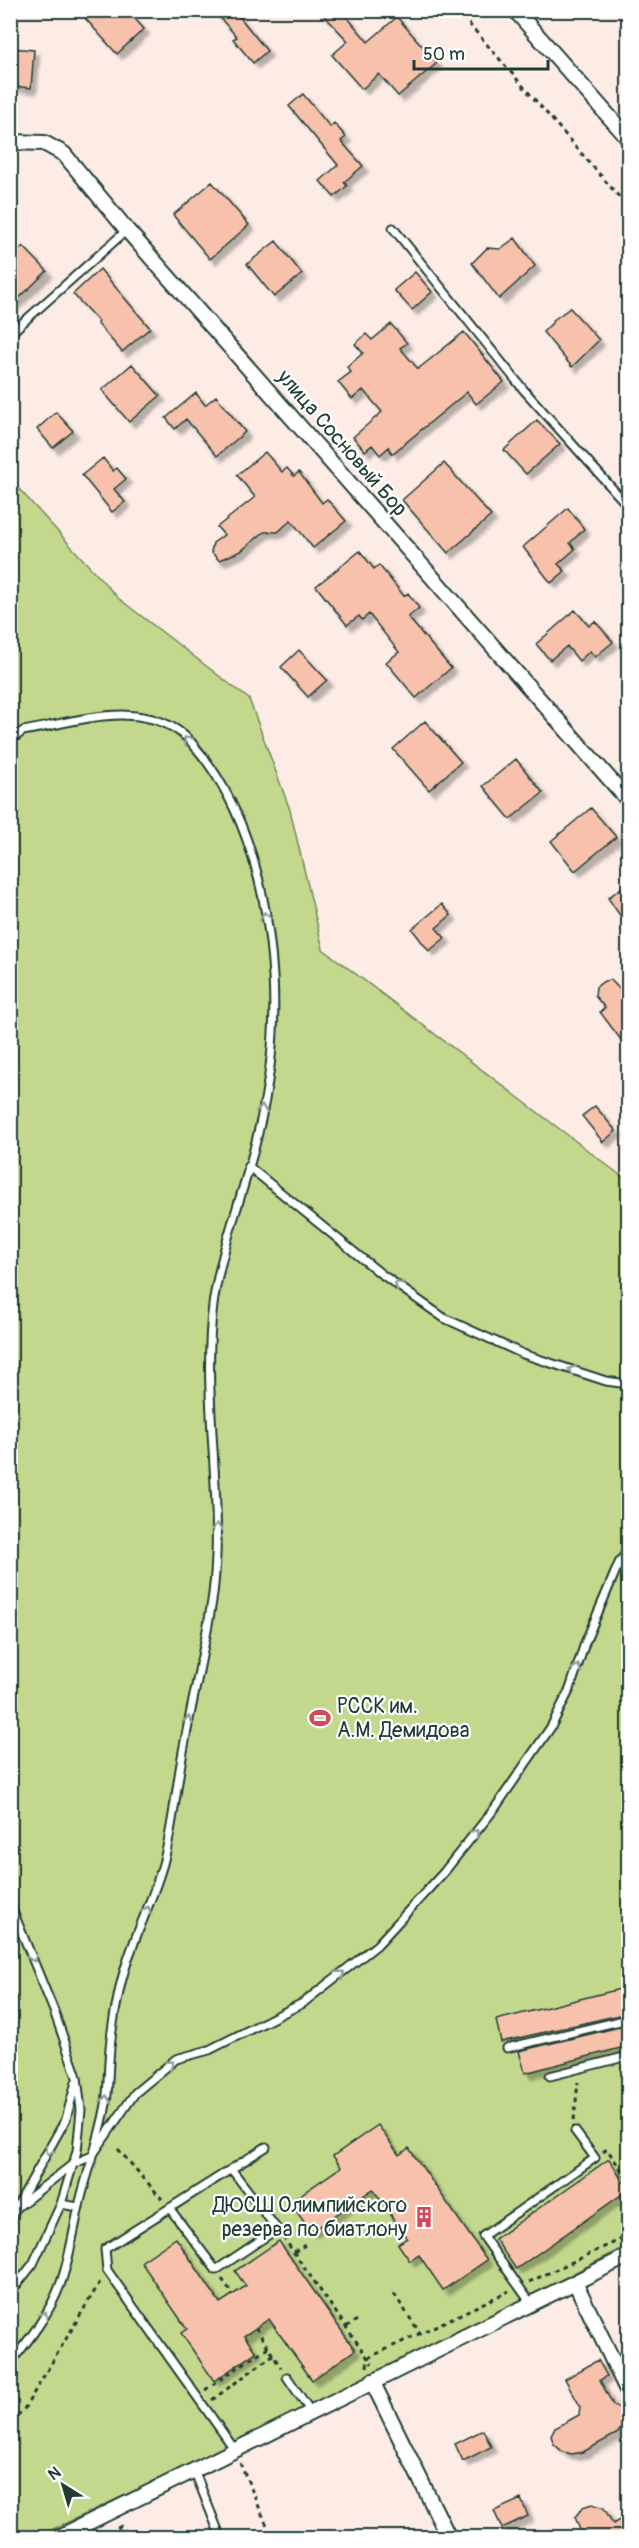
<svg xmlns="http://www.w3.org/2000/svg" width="639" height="2548" viewBox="0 0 639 2548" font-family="Pangolin,sans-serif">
<defs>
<filter id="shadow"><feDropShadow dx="5.5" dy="5.5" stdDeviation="1.5" flood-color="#0004"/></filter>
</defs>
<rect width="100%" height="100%" fill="#fdece6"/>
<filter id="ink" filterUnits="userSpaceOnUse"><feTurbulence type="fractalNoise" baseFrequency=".0167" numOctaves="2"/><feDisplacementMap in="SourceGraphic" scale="12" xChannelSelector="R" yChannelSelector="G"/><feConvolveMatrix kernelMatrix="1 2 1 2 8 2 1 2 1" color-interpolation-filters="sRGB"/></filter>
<g filter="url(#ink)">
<path fill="#c4d88d" stroke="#728a60" stroke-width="1.5" d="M 10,479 L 118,598 L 249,699 L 290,810 L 323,949 L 628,1181 L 628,2245 L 337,2396 L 34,2538 L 10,2537 Z"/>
<path fill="#f8c1ac" stroke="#1f3d34" stroke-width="1.5" filter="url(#shadow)" d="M 91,10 L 127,10 L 144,29 L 117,54 L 84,17 Z
M 213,10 L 234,10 L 267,51 L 253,63 L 233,39 L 237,37 Z
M 319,10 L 341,10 L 368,42 L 397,17 L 437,63 L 398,96 L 379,74 L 362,89 L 332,55 L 348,41 Z
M 10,48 L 34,50 L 31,88 L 10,86 Z
M 303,94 L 330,127 L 334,123 L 346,137 L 341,141 L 363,166 L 344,182 L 347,186 L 334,197 L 320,181 L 338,165 L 289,106 Z
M 212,182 L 249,225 L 210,259 L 173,215 Z
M 515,238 L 535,266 L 499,299 L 472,263 L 487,248 L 500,249 Z
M 276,241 L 302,274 L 274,297 L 247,264 Z
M 23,246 L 47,271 L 10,307 L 10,259 Z
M 100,269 L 150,328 L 122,352 L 97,323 L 99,322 L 73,294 Z
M 415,272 L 432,292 L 412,310 L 394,290 Z
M 570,308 L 599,340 L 572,367 L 543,332 L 553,322 L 552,321 Z
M 391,324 L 407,343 L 400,348 L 418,369 L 464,332 L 504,382 L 476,404 L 467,392 L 392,454 L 389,447 L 380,455 L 372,445 L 365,451 L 353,437 L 382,412 L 363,390 L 352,399 L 338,382 L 351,372 L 347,367 L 363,353 L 355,344 L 366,334 L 372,340 Z
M 132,364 L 160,396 L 129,422 L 102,390 Z
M 196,393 L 205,405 L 216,396 L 245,432 L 217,456 L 186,419 L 175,429 L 166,418 Z
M 56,412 L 73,431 L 53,448 L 37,429 Z
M 537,420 L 560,444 L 526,474 L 504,450 Z
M 265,452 L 282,472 L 287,468 L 294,476 L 299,472 L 322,503 L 327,499 L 346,521 L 313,548 L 291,520 L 278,532 L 264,532 L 241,551 L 219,560 L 211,552 L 213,543 L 224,535 L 217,527 L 255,497 L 237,475 Z
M 103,458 L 113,471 L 117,468 L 126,479 L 114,489 L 125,502 L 112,512 L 82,475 Z
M 444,463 L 491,516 L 448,553 L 402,500 Z
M 568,508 L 584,529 L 570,543 L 575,549 L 558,564 L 565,571 L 551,583 L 523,547 Z
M 360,551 L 374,569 L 379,565 L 404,596 L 408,593 L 419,608 L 408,617 L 451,668 L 416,698 L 386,662 L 399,652 L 369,614 L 362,620 L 359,616 L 347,625 L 316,586 Z
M 575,610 L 589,626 L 595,621 L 613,642 L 595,657 L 590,651 L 579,661 L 567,646 L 550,660 L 536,644 Z
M 299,650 L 327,680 L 308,697 L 281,667 Z
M 425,721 L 461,762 L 429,790 L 393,749 Z
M 516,759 L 543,793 L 510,819 L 483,786 Z
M 591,808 L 616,837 L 575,871 L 551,841 Z
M 628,883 L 628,927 L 608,898 Z
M 442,904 L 451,915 L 436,928 L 445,938 L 429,951 L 412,929 Z
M 611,980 L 622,992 L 628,989 L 628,1049 L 600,1012 L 605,1008 L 595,996 L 596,987 L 604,981 Z
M 595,1106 L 616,1131 L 603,1142 L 582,1116 Z
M 628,1987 L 628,2013 L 501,2042 L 496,2020 Z
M 628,2025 L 628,2046 L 525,2073 L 519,2051 Z
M 378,2125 L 399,2155 L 409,2148 L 487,2260 L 443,2290 L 419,2255 L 410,2261 L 398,2244 L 407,2238 L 373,2189 L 311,2232 L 290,2202 L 341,2167 L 333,2156 Z
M 609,2159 L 628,2190 L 516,2269 L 495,2239 Z
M 176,2238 L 220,2303 L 246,2286 L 235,2271 L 279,2241 L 355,2350 L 312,2380 L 269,2319 L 244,2336 L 256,2352 L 214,2381 L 181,2333 L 187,2329 L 141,2262 Z
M 598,2360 L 607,2376 L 600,2380 L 613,2405 L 623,2410 L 628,2416 L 618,2433 L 583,2452 L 572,2454 L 563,2452 L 554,2444 L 551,2436 L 555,2428 L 579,2415 L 580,2406 L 565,2379 Z
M 483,2430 L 491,2447 L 463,2461 L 455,2444 Z
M 521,2499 L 528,2516 L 502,2528 L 494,2511 Z
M 592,2504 L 604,2508 L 613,2524 L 621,2519 L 627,2529 L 624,2538 L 583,2538 L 575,2517 L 583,2507 Z"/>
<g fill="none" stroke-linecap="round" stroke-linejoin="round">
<defs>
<path id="service" d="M 393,228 L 523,389 L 628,506
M 10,334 L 127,230
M 10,741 L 23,731 C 76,722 148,695 191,742 C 246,803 268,895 273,976 C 276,1027 270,1083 258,1133 C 245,1191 221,1246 213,1305 C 201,1401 225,1498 213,1594 C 206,1643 194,1692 185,1741 C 177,1780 174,1821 164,1860 C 153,1902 131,1941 121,1983 C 117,2001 113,2020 111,2039 C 108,2060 109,2082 106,2104 C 101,2134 90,2164 82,2194 C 74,2224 71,2256 60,2285 C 50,2313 29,2340 10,2363
M 248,1166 L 380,1273 L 444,1318 L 523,1354 L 606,1381 L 628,1384
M 10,1904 L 54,2011 L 77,2077 L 81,2110 L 77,2151 L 61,2204 L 33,2264 L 10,2293
M 507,2048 L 628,2019
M 550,2076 L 628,2056
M 61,2204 L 78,2207
M 20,2205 L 73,2164 L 92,2156 L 135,2093 L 176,2059 L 209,2050 L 303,2003 L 377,1945 L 444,1872 L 495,1808 L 551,1727 L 570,1689 L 585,1643 L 619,1563 L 628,1550
M 170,2209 L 216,2270 L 277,2229 L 232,2170
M 10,2219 L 66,2119 L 76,2082
M 532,2305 L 483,2236 L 595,2158 L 575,2131
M 287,2377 L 311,2412
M 235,2450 L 107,2270 L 105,2249 L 266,2147
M 194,2470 L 221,2538"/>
<path id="minor" d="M 515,10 L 628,138
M 10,142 L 44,143 L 64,154 L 127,230 L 628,800
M 575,2282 L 628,2392
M 372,2381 L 449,2538
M 57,2538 L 628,2256"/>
</defs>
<use href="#service" stroke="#1f3d34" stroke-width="11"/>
<use href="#minor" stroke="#1f3d34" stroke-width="18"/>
<path stroke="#1f3d34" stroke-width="3" stroke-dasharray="4.5 4.5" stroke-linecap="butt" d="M 457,10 L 628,207
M 574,2120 L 578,2082
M 118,2149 L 162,2199
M 603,2152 L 607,2149 L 628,2180
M 283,2237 L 372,2364
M 294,2252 L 305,2245
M 222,2279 L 233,2295
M 529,2282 L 628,2236
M 394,2294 L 424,2339
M 346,2327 L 357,2320
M 256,2328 L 281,2368
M 367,2367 L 368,2358 L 509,2291
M 205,2390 L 268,2347
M 212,2400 L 273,2355
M 10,2421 L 23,2411 L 100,2282
M 240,2463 L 272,2537
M 272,2537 C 286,2532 298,2530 311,2538
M 34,2538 L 43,2533
M 102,2538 L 121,2526 L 128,2535"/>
<use href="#service" stroke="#fff" stroke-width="7"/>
<use href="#minor" stroke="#fff" stroke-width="14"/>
</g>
<defs><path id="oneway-chevron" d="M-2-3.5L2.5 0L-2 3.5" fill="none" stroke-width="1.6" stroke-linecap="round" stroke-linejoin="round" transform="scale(1.5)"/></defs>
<g stroke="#8f9e9a">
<use href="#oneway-chevron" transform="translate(187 740) rotate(-135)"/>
<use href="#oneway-chevron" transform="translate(265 916) rotate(-101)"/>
<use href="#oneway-chevron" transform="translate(262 1109) rotate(-81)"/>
<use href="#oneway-chevron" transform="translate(398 1285) rotate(-145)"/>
<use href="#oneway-chevron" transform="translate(572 1370) rotate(-162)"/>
<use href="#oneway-chevron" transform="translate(217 1527) rotate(-87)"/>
<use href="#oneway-chevron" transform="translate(577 1668) rotate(-72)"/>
<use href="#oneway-chevron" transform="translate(188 1720) rotate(-80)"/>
<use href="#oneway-chevron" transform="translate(475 1833) rotate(-51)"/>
<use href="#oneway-chevron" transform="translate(147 1910) rotate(-72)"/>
<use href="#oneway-chevron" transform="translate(33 1958) rotate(68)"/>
<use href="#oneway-chevron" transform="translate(341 1974) rotate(-39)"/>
<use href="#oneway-chevron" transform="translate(170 2064) rotate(-37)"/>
<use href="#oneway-chevron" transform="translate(106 2099) rotate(-82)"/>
<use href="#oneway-chevron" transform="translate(49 2151) rotate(118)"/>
<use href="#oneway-chevron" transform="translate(44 2315) rotate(-58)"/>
</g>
</g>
<defs>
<symbol id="stadium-bare" viewBox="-9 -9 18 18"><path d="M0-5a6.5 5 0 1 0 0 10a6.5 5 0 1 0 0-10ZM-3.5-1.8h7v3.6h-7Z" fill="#d1495b" stroke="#fff" stroke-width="2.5" paint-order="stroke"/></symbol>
<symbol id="building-bare" viewBox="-9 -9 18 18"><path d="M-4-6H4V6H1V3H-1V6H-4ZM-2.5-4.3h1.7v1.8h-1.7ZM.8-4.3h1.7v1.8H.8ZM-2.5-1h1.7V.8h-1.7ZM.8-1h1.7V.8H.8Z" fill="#d1495b" stroke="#fff" stroke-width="2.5" paint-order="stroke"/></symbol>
</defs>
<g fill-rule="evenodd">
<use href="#stadium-bare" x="305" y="1703" width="30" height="30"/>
<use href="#building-bare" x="409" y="2202" width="30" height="30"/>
</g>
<g text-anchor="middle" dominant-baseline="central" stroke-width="4.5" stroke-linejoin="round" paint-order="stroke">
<g font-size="21" fill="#1f3d34" stroke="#fff">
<text transform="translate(342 443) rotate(49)">улица Сосновый Бор</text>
</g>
<g font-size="21" fill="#1f3d34" stroke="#fff" text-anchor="start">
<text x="337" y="1706">РССК им.<tspan x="337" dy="24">А.М. Демидова</tspan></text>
<text x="407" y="2205" text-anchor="end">ДЮСШ Олимпийского<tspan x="407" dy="24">резерва по биатлону</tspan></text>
</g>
</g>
<rect width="639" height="2548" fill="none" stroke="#fff" stroke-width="36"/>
<rect x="18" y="18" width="603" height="2512" fill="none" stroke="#1f3d34" stroke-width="2" filter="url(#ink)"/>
<g transform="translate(63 2485) rotate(323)" stroke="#ffffff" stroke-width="4.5" paint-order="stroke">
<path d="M0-4.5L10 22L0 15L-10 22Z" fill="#1f3d34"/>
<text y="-9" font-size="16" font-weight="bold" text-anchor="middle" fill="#1f3d34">N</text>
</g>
<path d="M414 60v9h134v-9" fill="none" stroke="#1f3d34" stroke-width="3"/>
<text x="423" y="60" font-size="18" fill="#1f3d34" stroke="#ffffff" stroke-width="4.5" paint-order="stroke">50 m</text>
</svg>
